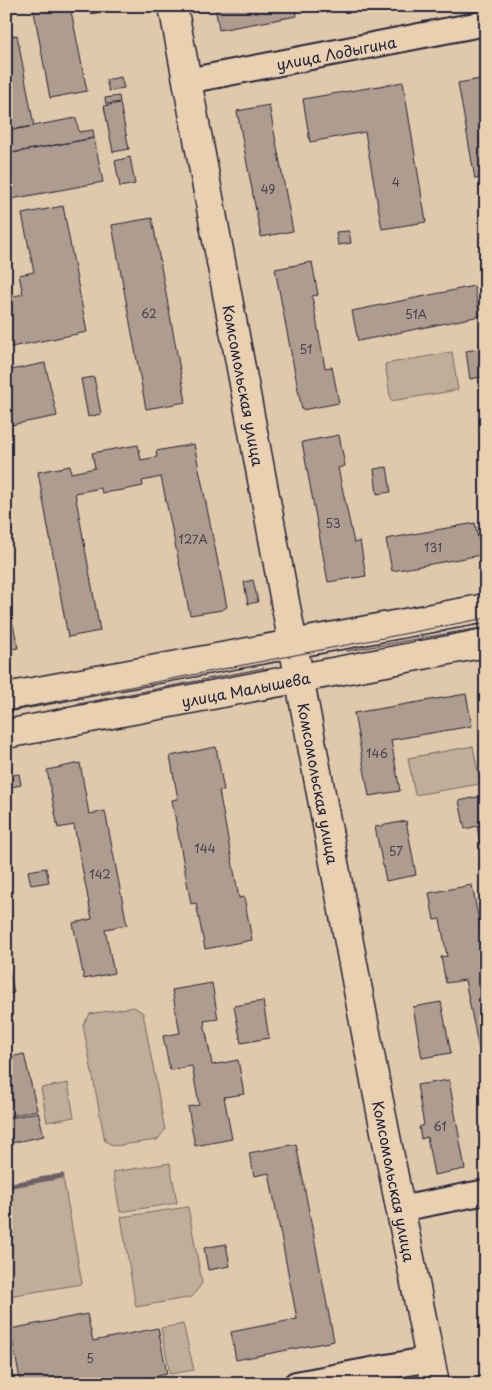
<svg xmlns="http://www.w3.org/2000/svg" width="492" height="1390" viewBox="0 0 492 1390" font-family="'Playpen Sans',sans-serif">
<rect width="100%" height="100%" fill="#e0c9ab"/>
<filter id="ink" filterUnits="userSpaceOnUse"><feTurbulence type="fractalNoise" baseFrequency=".02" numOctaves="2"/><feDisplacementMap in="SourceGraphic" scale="10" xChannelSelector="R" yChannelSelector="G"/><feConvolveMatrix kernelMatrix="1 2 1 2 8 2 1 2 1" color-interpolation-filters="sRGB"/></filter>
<g filter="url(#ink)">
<path fill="#c0ae99" stroke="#71686a" d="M 452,352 L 458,390 L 391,401 L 385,364 Z
M 473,746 L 480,784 L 415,795 L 408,758 Z
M 134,1007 L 143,1013 L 165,1130 L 157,1140 L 114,1146 L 105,1141 L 83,1025 L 90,1014 Z
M 68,1083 L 74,1117 L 47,1122 L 41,1088 Z
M 170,1163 L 177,1203 L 120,1212 L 113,1172 Z
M 63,1177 L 82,1284 L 9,1296 L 6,1282 L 6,1187 Z
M 188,1207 L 202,1283 L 192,1297 L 136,1307 L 121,1217 Z
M 183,1324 L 194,1370 L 170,1374 L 161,1328 Z"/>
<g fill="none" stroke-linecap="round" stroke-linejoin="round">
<path stroke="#6a6166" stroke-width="5" d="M 6,1186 L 62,1176"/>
</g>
<path fill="#ae9d8e" stroke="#22223b" d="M 33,6 L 70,6 L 87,91 L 50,98 Z
M 90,6 L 110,6 L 111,10 L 91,14 Z
M 215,6 L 295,6 L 297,16 L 219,30 Z
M 17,35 L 34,126 L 11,130 L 6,103 L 6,37 Z
M 121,77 L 124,88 L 109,91 L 106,80 Z
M 486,78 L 486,177 L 475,179 L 458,83 Z
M 403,82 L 426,222 L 382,229 L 365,132 L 310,142 L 303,99 Z
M 119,96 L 120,102 L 106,104 L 105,98 Z
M 120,103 L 129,149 L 113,152 L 104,106 Z
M 269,105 L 293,231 L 261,237 L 237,111 Z
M 76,118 L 79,132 L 93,130 L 94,138 L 6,154 L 6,131 Z
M 94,138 L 103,182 L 6,200 L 6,154 Z
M 130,157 L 135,184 L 120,187 L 115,161 Z
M 63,206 L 87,332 L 6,348 L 6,298 L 23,294 L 19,275 L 34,272 L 22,214 Z
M 152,218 L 186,402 L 146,409 L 112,225 Z
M 349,231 L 351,243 L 338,245 L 336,232 Z
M 312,262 L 318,295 L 312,296 L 325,368 L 332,367 L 339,403 L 302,410 L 275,269 Z
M 474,286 L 480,316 L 358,341 L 352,311 Z
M 486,348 L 486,376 L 470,379 L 466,351 Z
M 45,363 L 57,416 L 6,426 L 6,371 Z
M 94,377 L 101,414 L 88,417 L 81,379 Z
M 339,435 L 345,466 L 338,468 L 354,543 L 360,541 L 366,576 L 328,582 L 302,442 Z
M 194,444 L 227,607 L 222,610 L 190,615 L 161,477 L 142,481 L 143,486 L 123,490 L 102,493 L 101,488 L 75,493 L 100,631 L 68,637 L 38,472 L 70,466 L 71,473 L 95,468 L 92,453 L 138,445 L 141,460 L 157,457 L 156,451 Z
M 387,467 L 391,492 L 377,494 L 374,469 Z
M 475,523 L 481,555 L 392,571 L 386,539 Z
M 253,580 L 258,602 L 248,604 L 244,582 Z
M 6,591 L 18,648 L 6,650 Z
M 466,694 L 472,726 L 391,740 L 400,791 L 369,796 L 354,713 Z
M 216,747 L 224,791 L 219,791 L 239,898 L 244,897 L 252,940 L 205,949 L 196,903 L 191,904 L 172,800 L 178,799 L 170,756 Z
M 80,763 L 89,814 L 105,811 L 127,925 L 105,929 L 114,973 L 84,979 L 73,923 L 92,919 L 74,825 L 58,828 L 47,770 Z
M 19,774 L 21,785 L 6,788 L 6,776 Z
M 486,795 L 486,804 L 482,805 L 486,824 L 465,829 L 459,801 Z
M 406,821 L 416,875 L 386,881 L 375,827 Z
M 486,824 L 486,842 L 480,843 L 477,826 Z
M 46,868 L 49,882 L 31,885 L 28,871 Z
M 472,885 L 486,958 L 486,1049 L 479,1050 L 465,980 L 446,983 L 441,957 L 447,956 L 440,919 L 434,920 L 429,893 Z
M 6,957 L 14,993 L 6,994 Z
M 212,983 L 218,1019 L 204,1021 L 212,1065 L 238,1060 L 244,1094 L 224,1097 L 232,1139 L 195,1146 L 188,1107 L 199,1105 L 192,1066 L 170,1070 L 163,1036 L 180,1033 L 172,990 Z
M 263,1001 L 269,1038 L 241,1043 L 234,1006 Z
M 441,1002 L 451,1053 L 422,1058 L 413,1007 Z
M 24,1054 L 37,1110 L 7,1117 L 6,1070 L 8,1070 L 6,1058 Z
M 449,1080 L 465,1169 L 434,1175 L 427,1137 L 421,1139 L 419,1127 L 424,1125 L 417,1085 Z
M 38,1112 L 44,1136 L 6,1144 L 6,1119 Z
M 296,1144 L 334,1341 L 236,1360 L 231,1332 L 297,1319 L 269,1173 L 254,1176 L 249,1153 Z
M 226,1244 L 230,1266 L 208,1270 L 204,1248 Z
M 87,1314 L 93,1341 L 158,1328 L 167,1374 L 118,1384 L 21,1384 L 10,1329 Z"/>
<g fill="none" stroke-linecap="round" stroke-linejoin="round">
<defs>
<g id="minor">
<path id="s1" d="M 187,81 L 486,23"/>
<path d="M 400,1209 L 486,1192"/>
<path d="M 296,1384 L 430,1359"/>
</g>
<g id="major">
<path id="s2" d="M 173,6 L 376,1086 L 435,1384"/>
<path d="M 6,697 L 486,608"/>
<path id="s3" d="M 6,734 L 486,643"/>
</g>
</defs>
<use href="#minor" stroke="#22223b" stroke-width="28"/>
<use href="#major" stroke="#22223b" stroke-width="31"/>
<use href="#minor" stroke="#e8d0b0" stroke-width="24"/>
<use href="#major" stroke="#e8d0b0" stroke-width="28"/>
<path stroke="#22223b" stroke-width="1" d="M 347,651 L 486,627
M 63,707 L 264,668
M 6,711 L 486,618"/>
</g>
</g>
<g text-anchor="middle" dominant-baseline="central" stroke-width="4" stroke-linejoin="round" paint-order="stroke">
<g font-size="12" fill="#454150">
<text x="396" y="182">4</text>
<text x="268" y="189">49</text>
<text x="149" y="313">62</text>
<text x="416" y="314">51А</text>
<text x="306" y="349">51</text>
<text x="333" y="523">53</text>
<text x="193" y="539">127А</text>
<text x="433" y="547">131</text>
<text x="377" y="753">146</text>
<text x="205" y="848">144</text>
<text x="396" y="851">57</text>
<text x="100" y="874">142</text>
<text x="440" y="1126">61</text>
<text x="90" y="1358">5</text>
</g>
<g font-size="15" fill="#22223b" stroke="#e8d0b0">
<text stroke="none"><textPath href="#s1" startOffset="152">улица Лодыгина</textPath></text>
<text stroke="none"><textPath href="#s2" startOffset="386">Комсомольская улица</textPath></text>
<text stroke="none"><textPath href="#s3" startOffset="244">улица Малышева</textPath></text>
<text stroke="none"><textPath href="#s2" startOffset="791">Комсомольская улица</textPath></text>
<text stroke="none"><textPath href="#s2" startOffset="1196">Комсомольская улица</textPath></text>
</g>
</g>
<rect width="492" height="1390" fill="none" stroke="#e8d0b0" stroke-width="25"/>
<rect x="12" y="12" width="467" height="1365" fill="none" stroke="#22223b" stroke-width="2" filter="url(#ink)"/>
</svg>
